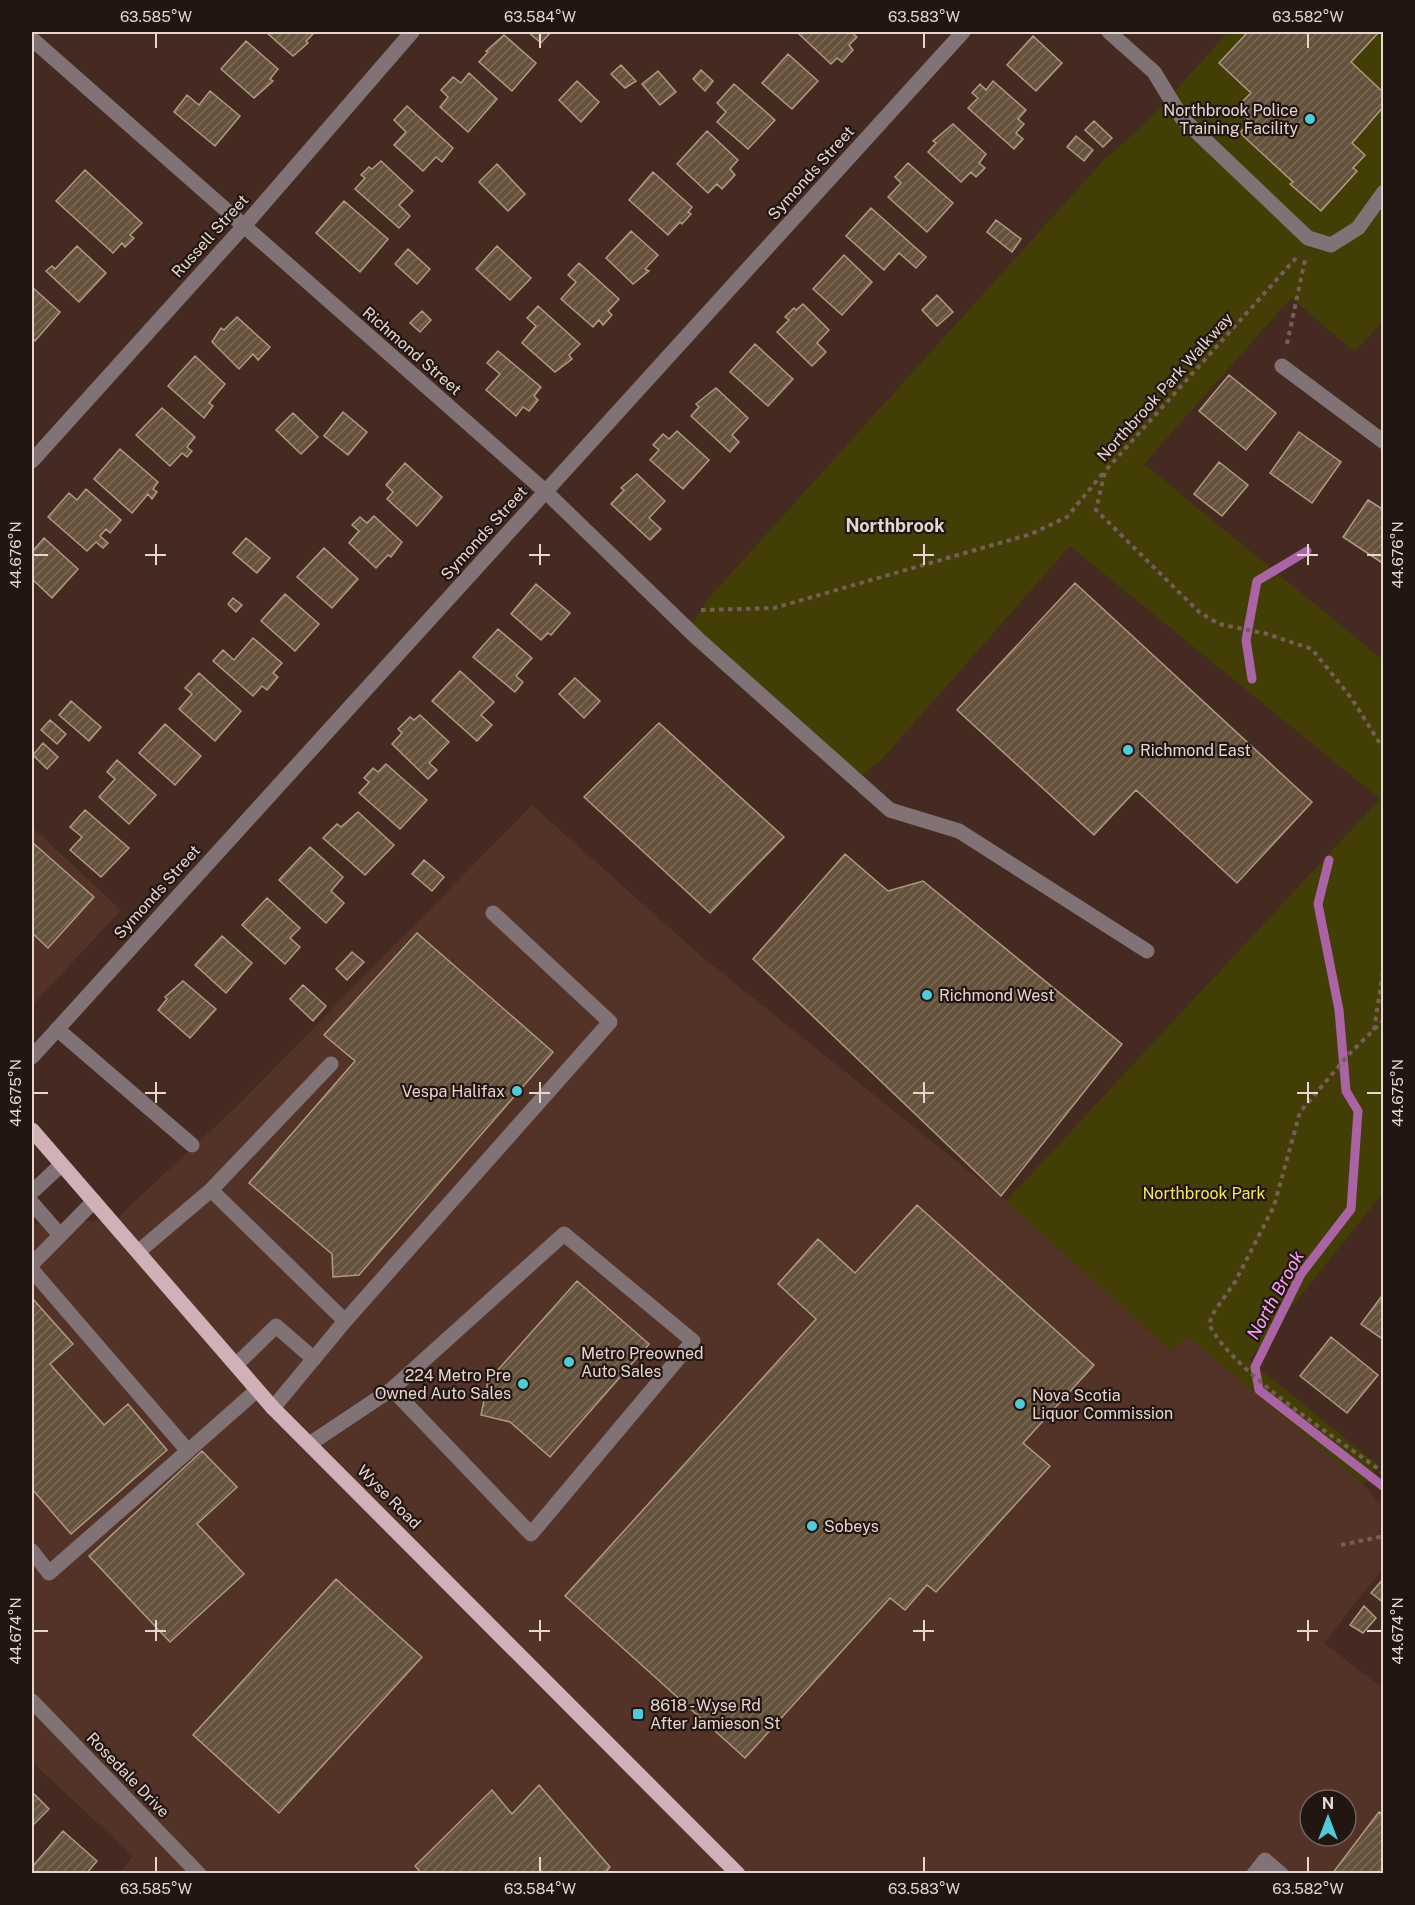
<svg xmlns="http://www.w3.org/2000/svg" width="1415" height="1905" viewBox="0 0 1415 1905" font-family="'Public Sans',sans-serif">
<defs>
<pattern id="building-hatch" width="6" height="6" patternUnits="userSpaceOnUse" patternTransform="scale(1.5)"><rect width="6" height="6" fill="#65523c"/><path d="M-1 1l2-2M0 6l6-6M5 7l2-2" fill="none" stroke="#7b6a57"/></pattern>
</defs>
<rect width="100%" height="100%" fill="#452a22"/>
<path fill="#533228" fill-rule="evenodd" d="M 532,805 L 700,955 L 1006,1201 L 1172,1352 L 1187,1335 L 1362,1483 L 1383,1508 L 1383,1568 L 1324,1643 L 1383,1688 L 1383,1873 L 119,1873 L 133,1856 L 32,1762 L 32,1228 L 36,1224 L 116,1219 L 238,1105 ZM 1310,1800 L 1346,1800 L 1346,1836 L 1310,1836 Z
M 32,827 L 121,910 L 32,1006 Z"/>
<path fill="#433e06" d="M 1228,32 L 1383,32 L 1383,321 L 1355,352 L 1291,298 L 1144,464 L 1383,660 L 1383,1193 L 1249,1360 L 1378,1465 L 1372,1473 L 1382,1481 L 1362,1483 L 1187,1336 L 1172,1352 L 1006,1201 L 1380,799 L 1070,546 L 884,757 L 859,778 L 690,628 L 708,599 L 1104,160 L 1152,117 Z"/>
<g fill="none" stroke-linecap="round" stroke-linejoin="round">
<path stroke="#aa64a6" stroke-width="9" d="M 1252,679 L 1246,640 L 1257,581 L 1307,551
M 1329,860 L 1318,904 L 1339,1010 L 1346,1091 L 1358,1111 L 1351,1209 L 1301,1274 L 1255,1367 L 1259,1390 L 1384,1487"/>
</g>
<path fill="url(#building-hatch)" stroke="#b09a82" stroke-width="1.5" d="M 266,32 L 315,32 L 306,41 L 308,43 L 293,56 Z
M 528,32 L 551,32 L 541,43 Z
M 801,32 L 851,32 L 857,37 L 849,45 L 853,50 L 842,62 L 837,58 L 831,64 L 799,34 Z
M 1248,32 L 1379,32 L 1351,62 L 1384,93 L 1384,106 L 1352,143 L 1365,155 L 1353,168 L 1357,171 L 1321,211 L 1290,184 L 1293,182 L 1240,133 L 1250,121 L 1244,116 L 1243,101 L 1251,93 L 1219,63 Z
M 504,35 L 536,63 L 512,91 L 479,62 L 488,52 L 486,51 Z
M 1033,36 L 1062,63 L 1036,91 L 1007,65 Z
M 246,41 L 278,69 L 270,79 L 273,81 L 254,98 L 221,69 Z
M 788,54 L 818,81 L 792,109 L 762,83 Z
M 621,65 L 636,81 L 625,88 L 611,74 Z
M 701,70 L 713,81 L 705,91 L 693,79 Z
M 658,71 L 676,92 L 660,105 L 642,84 Z
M 469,73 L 497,99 L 468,132 L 440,107 L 448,97 L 441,90 L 453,77 L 461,83 Z
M 577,81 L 599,102 L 581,122 L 559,100 Z
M 993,81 L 1026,110 L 1018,119 L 1024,124 L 1016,133 L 1023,139 L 1014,149 L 968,108 L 978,98 L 972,93 L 980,84 L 986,90 Z
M 734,84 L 775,120 L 748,149 L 717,122 L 726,112 L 717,103 Z
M 210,91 L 240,116 L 215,146 L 174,112 L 187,95 L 199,105 Z
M 407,106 L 453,148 L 442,162 L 436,157 L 423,171 L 394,145 L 406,132 L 394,120 Z
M 1094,121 L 1112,138 L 1103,147 L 1085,130 Z
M 953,124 L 986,154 L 979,163 L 985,168 L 976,177 L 971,172 L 961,182 L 928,152 L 936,143 L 933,141 Z
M 707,131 L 738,160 L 730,169 L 735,175 L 722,189 L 717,184 L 708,193 L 677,164 Z
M 1076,136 L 1093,150 L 1084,161 L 1067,147 Z
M 381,161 L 413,191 L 399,205 L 410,216 L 399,228 L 355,189 L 365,178 L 361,175 L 369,167 L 372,169 Z
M 908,163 L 953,203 L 927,232 L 888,197 L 901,183 L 895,177 Z
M 497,164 L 525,194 L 508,211 L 479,182 Z
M 85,170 L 142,223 L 130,235 L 134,238 L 125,247 L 122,243 L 113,253 L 56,201 Z
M 653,172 L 692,207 L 688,212 L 691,214 L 682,224 L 680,222 L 668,235 L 629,200 Z
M 344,201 L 388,239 L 360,272 L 316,233 Z
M 871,208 L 926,257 L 916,268 L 899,253 L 884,270 L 846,236 Z
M 996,220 L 1021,239 L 1012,252 L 987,232 Z
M 631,231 L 658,255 L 645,269 L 649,271 L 633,284 L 606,258 Z
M 77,246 L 106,273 L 79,302 L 46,271 L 52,266 L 55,269 Z
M 497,246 L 531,278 L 510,300 L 476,269 Z
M 408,249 L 430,269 L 417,284 L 395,264 Z
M 844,255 L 872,282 L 842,315 L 813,289 Z
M 579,263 L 619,299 L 608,311 L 612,315 L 603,325 L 599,320 L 593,327 L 561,299 L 576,282 L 568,275 Z
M 32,287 L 60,312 L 35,341 L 32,338 Z
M 937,295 L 953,312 L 937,326 L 922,310 Z
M 803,304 L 829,330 L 817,343 L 826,352 L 812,366 L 777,332 L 789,320 L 785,317 L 794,308 L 796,310 Z
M 538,306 L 580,344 L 569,355 L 572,359 L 555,372 L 522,343 L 536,326 L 527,318 Z
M 422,311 L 431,320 L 420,332 L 410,323 Z
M 237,317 L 270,347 L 258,360 L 253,354 L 239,369 L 212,342 L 221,328 L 224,330 Z
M 755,344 L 793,379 L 768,406 L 730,372 Z
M 498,351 L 541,387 L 534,396 L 538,400 L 529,411 L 523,407 L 516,416 L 486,390 L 500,374 L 487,363 Z
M 195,356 L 225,384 L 209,403 L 213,406 L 204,418 L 168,386 Z
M 1229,375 L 1276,413 L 1246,450 L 1199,411 Z
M 716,388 L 748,418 L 732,435 L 739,442 L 730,452 L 691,416 L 699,407 L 696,404 Z
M 162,408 L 195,437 L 187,447 L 192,451 L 187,457 L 182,453 L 170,466 L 136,435 Z
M 343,412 L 367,432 L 348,455 L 324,436 Z
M 293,413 L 318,437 L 301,454 L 276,430 Z
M 677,431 L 709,460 L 683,489 L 650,460 L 659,450 L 653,445 L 663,434 L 669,439 Z
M 1299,432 L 1341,462 L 1312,503 L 1270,473 Z
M 120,449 L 158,482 L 153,489 L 157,492 L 152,499 L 148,494 L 132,513 L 94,479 Z
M 1219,462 L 1248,485 L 1222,516 L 1194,494 Z
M 405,463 L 442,497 L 417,526 L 387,499 L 393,492 L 386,485 Z
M 637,474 L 665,501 L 649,518 L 661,529 L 650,540 L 611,504 L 624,490 L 621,488 Z
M 86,489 L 121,520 L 110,533 L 106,529 L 100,536 L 108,543 L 103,548 L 96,542 L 87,551 L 48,517 L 69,493 L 77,500 Z
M 1368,500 L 1384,510 L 1384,564 L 1343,537 Z
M 374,516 L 402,542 L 391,557 L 388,555 L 376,568 L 349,543 L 359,531 L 352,525 L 360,517 L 367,523 Z
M 44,538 L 78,569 L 52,598 L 32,579 L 32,552 Z
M 246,538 L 270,558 L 257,573 L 233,553 Z
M 324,548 L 358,579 L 332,608 L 297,577 Z
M 1075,583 L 1312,802 L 1237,883 L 1136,790 L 1094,835 L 957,710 Z
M 536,584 L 570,613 L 551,635 L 548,633 L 541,640 L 511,614 Z
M 285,594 L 319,624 L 295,651 L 261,621 Z
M 233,598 L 242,605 L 236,612 L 228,604 Z
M 498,629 L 532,658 L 516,676 L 523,682 L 515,692 L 473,657 Z
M 253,638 L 282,663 L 273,673 L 278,677 L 267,690 L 262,686 L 253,696 L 213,661 L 223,650 L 234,660 Z
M 460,671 L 494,702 L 481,715 L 492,725 L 477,741 L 432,701 Z
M 199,673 L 241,711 L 215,741 L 179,709 L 192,694 L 185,688 Z
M 575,678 L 600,701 L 584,718 L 559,694 Z
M 71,701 L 101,727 L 89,741 L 59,715 Z
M 420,715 L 449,742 L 429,763 L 437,770 L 428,779 L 392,744 L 402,733 L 398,729 L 410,717 L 414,720 Z
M 50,720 L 66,734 L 57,744 L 41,730 Z
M 659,723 L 784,837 L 710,913 L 584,797 Z
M 165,724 L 201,756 L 175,785 L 139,753 Z
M 43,743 L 58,757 L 47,769 L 33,755 Z
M 117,760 L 156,795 L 129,824 L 99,797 L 115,779 L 107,772 Z
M 386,764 L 427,800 L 400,829 L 359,793 L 369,782 L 364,778 L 373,768 L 378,772 Z
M 85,810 L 129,848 L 101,877 L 70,850 L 82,837 L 70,827 Z
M 358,812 L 394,845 L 365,875 L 323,838 L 337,824 L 341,827 Z
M 32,842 L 94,897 L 48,948 L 32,933 Z
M 310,847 L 343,877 L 331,891 L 344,903 L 326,923 L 279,880 Z
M 845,854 L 888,891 L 923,881 L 1122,1044 L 1001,1196 L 753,959 Z
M 424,860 L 444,877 L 432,891 L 412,874 Z
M 267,898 L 300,928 L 290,938 L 300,947 L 285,964 L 242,925 Z
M 417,933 L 553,1052 L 359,1275 L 333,1277 L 332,1254 L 249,1183 L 355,1061 L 324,1035 Z
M 222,936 L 252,963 L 226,993 L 195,965 Z
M 352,952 L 364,962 L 347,980 L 336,969 Z
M 183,981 L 216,1009 L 190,1038 L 158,1010 L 167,999 L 165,997 Z
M 303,985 L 326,1006 L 313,1021 L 290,999 Z
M 917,1205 L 1094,1365 L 1023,1443 L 1050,1466 L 936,1592 L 927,1585 L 905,1610 L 890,1598 L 745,1758 L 565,1596 L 816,1319 L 778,1284 L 818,1239 L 855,1273 Z
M 577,1281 L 649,1344 L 550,1457 L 510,1422 L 481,1415 L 488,1381 Z
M 1384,1293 L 1384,1340 L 1361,1324 Z
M 32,1298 L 73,1344 L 50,1364 L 104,1425 L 128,1404 L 167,1450 L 71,1534 L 32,1489 Z
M 1331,1337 L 1378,1375 L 1347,1413 L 1300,1376 Z
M 202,1451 L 237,1487 L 197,1524 L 244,1574 L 170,1642 L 89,1556 Z
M 1384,1578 L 1384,1603 L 1371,1593 Z
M 336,1579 L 422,1657 L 279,1813 L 193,1735 Z
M 1364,1606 L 1376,1618 L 1363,1633 L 1350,1625 Z
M 539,1785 L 610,1867 L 604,1874 L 422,1874 L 415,1866 L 492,1790 L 512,1814 Z
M 32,1792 L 49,1809 L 32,1826 Z
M 1379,1812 L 1384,1815 L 1384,1874 L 1332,1874 Z
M 63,1831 L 97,1861 L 86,1874 L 32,1874 L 32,1867 Z"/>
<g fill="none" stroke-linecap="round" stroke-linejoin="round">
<path stroke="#765e57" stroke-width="4" stroke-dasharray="4.5 4.5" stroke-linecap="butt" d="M 1296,258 L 1105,471 L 1096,510 L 1199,612 L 1219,624 L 1267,634 L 1312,649 L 1352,699 L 1384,750
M 1287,344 L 1305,260
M 701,610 L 774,608 L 1031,534 L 1067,517 L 1103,473
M 1384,1020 L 1350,1053 L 1300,1112 L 1274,1206 L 1235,1282 L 1214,1312 L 1209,1324 C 1232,1372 1338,1439 1384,1473
M 1374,1030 L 1384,965
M 1341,1545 L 1384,1536"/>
<path stroke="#807275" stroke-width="15" d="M 1109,32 L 1154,72 L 1182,118 L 1308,238 L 1331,245 L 1358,228 L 1384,192
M 32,39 L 546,492 L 697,638 L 890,810 L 959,831 L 1147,951
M 1282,366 L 1384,442
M 32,461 L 244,226 L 412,32
M 57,1029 L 192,1145
M 32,1057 L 963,32
M 211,1190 L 331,1064
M 32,1192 L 61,1165
M 32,1203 L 60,1235
M 138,1252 L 211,1190 L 345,1321
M 32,1264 L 94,1201
M 32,1270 L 188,1451 L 257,1390
M 236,1365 L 276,1326 L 314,1359
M 273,1408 L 345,1321 L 610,1022 L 493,913
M 311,1443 L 392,1389 L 564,1234 L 693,1341 L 531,1534 L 392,1389
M 32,1551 L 49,1573 L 188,1451
M 32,1701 L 199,1874
M 1254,1874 L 1265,1860 L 1281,1874"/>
<path stroke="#cfb1b7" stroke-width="15" d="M 32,1130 L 273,1408 L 738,1874"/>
</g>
<path fill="none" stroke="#e7d5d0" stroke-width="2" d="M 156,33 L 156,48M 540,33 L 540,48M 924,33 L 924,48M 1308,33 L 1308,48M 156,544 L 156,565M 540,544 L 540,565M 924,544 L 924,565M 1308,544 L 1308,565M 33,555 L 48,555M 145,555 L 166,555M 529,555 L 550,555M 913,555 L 934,555M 1297,555 L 1318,555M 1367,555 L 1382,555M 156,1082 L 156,1103M 540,1082 L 540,1103M 924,1082 L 924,1103M 1308,1082 L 1308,1103M 33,1093 L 48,1093M 145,1093 L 166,1093M 529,1093 L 550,1093M 913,1093 L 934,1093M 1297,1093 L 1318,1093M 1367,1093 L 1382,1093M 156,1620 L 156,1641M 540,1620 L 540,1641M 924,1620 L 924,1641M 1308,1620 L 1308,1641M 33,1631 L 48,1631M 145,1631 L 166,1631M 529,1631 L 550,1631M 913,1631 L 934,1631M 1297,1631 L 1318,1631M 1367,1631 L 1382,1631M 156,1857 L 156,1872M 540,1857 L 540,1872M 924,1857 L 924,1872M 1308,1857 L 1308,1872"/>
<g fill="#52cbd8" stroke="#221613" stroke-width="2">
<circle cx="1310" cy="119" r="6"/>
<circle cx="1128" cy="750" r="6"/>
<circle cx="927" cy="995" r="6"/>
<circle cx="517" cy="1091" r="6"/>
<circle cx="569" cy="1362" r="6"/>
<circle cx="523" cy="1384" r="6"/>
<circle cx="1020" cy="1404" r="6"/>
<circle cx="812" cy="1526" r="6"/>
<rect x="632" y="1708" width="12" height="12" rx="3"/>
</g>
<g text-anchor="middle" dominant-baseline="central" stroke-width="4.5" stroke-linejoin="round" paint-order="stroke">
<g font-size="16" fill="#e7d5d0" stroke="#221613" text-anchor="start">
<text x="1298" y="110" text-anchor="end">Northbrook Police<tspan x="1298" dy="18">Training Facility</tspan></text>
<text x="1140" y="750">Richmond East</text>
<text x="939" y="995">Richmond West</text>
<text x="505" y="1091" text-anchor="end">Vespa Halifax</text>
<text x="581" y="1353">Metro Preowned<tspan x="581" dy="18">Auto Sales</tspan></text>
<text x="511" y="1375" text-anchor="end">224 Metro Pre<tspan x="511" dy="18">Owned Auto Sales</tspan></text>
<text x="1032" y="1395">Nova Scotia<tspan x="1032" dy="18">Liquor Commission</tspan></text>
<text x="824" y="1526">Sobeys</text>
<text x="650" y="1705">8618 - Wyse Rd<tspan x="650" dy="18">After Jamieson St</tspan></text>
</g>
<g font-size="16" fill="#e7d5d0" stroke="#221613">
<text transform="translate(811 173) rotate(-48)">Symonds Street</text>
<text transform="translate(210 236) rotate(-48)">Russell Street</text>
<text transform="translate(412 351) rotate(41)">Richmond Street</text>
<text transform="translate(1165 387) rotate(-48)">Northbrook Park Walkway</text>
<text transform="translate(484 533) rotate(-48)">Symonds Street</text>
<text transform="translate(157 892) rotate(-48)">Symonds Street</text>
<text transform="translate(389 1497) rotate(45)">Wyse Road</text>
<text transform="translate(128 1775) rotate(46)">Rosedale Drive</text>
</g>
<g font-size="16" fill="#f3e65c" stroke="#221613">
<text x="1204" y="1193">Northbrook Park</text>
</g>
<g font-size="18" font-weight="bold" fill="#e7d5d0" stroke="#221613">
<text x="895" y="525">Northbrook</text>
</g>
<g font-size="18" font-style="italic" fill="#ffa1f9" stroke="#221613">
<text transform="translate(1275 1295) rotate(-61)">North Brook</text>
</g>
</g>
<rect width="1415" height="1905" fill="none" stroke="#221613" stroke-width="66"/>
<g transform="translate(1328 1818)"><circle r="28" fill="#221613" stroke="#71625f" stroke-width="1.5"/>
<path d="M0-4.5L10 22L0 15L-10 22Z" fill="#52cbd8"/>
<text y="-9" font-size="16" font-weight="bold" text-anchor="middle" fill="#e7d5d0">N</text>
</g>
<rect x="33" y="33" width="1349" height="1839" fill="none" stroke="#e7d5d0" stroke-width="2"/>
<g font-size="15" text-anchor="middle" fill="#e7d5d0">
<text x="156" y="22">63.585°W</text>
<text x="540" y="22">63.584°W</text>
<text x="924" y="22">63.583°W</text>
<text x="1308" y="22">63.582°W</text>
<text transform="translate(16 555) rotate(-90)" y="5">44.676°N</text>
<text transform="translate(1398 555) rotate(-90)" y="5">44.676°N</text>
<text transform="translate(16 1093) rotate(-90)" y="5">44.675°N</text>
<text transform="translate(1398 1093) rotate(-90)" y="5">44.675°N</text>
<text transform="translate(16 1631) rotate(-90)" y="5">44.674°N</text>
<text transform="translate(1398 1631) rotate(-90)" y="5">44.674°N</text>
<text x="156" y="1894">63.585°W</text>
<text x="540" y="1894">63.584°W</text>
<text x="924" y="1894">63.583°W</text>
<text x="1308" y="1894">63.582°W</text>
</g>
</svg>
